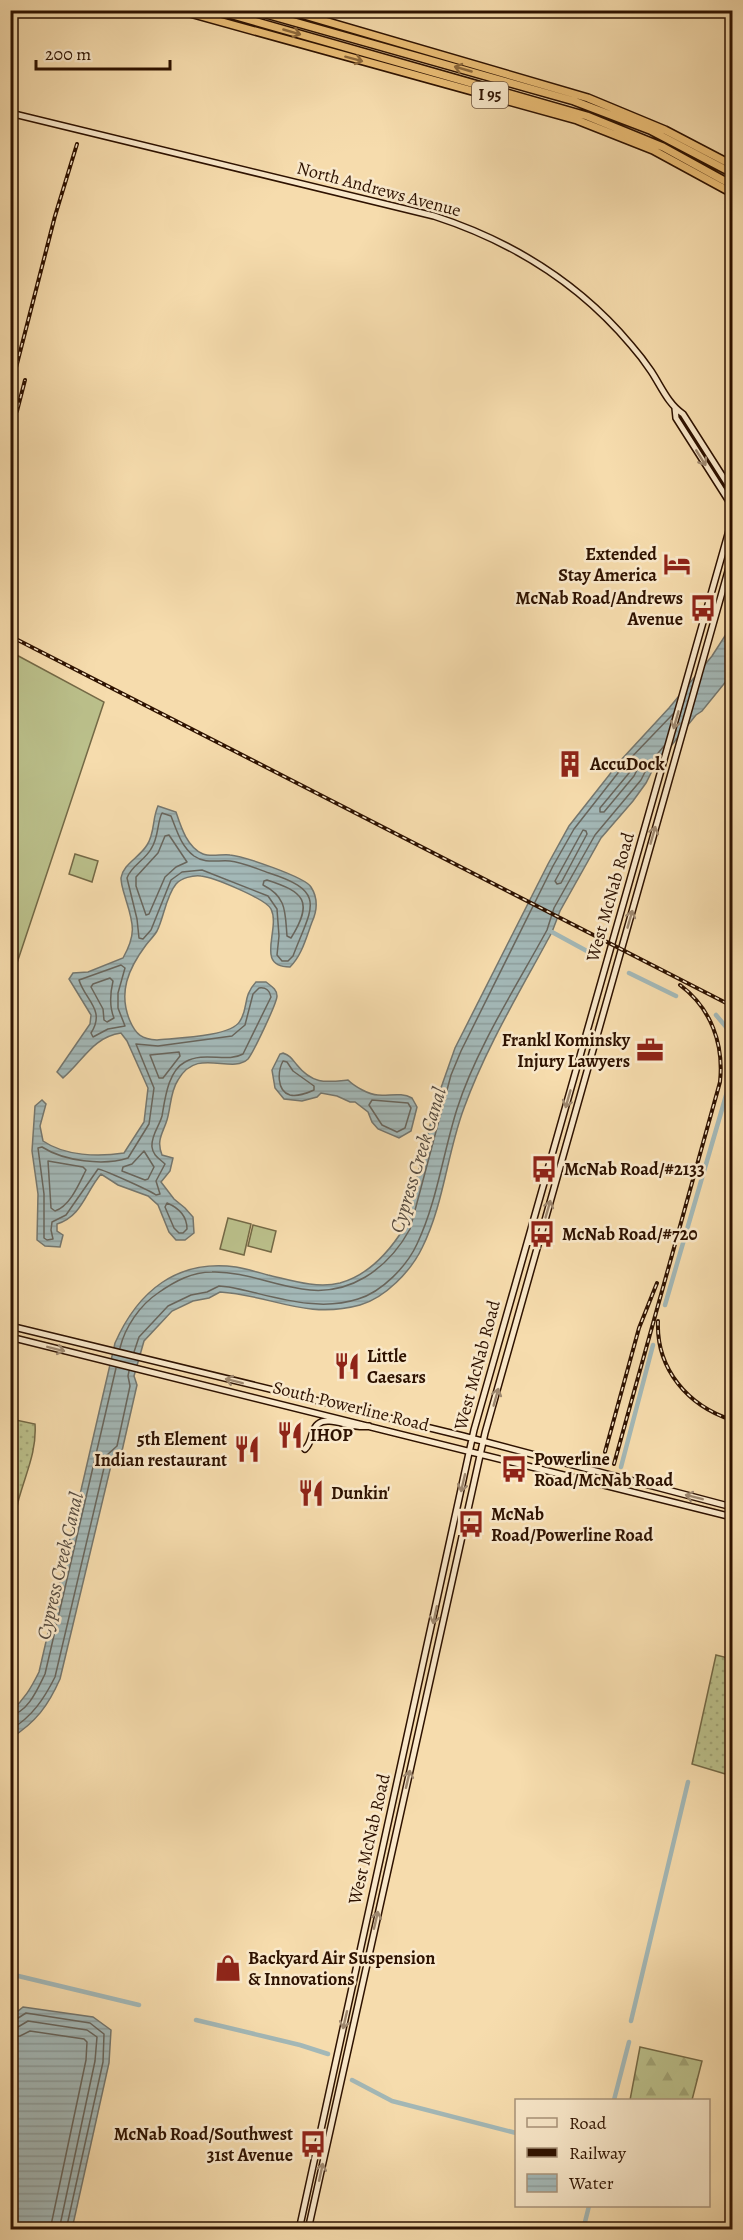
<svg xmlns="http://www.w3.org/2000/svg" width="743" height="2240" viewBox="0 0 743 2240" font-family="Alegreya,serif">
<defs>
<pattern id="grass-dots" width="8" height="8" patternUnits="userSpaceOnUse" patternTransform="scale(1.5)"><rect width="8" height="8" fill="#bbc08b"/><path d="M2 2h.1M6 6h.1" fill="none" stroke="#a1a476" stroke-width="1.8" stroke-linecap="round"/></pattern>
<pattern id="forest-firs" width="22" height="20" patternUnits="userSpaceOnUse" patternTransform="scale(1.5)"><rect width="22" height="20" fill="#bbc08b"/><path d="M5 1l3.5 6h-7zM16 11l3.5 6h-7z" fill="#a1a476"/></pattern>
<pattern id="water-rules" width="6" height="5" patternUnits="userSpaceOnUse" patternTransform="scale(1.5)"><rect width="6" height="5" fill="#a3b8b7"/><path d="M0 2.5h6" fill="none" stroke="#8d9d9c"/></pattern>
</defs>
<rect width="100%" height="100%" fill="#f6dcad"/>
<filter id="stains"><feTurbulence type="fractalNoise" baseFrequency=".00333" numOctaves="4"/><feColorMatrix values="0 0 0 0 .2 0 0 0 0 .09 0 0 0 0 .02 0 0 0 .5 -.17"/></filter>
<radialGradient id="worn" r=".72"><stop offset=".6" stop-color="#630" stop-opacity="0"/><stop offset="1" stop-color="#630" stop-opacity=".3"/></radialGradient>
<path fill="url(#grass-dots)" stroke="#746946" stroke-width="1.5" d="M 11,1419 L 35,1424 C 37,1452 25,1475 18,1502 C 15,1517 13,1533 11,1548 Z
M 716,1655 L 732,1659 L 732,1776 L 692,1764 Z"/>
<path fill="url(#forest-firs)" stroke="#746946" stroke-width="1.5" d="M 640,2047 L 702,2061 L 692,2100 L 630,2100 Z"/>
<path fill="#bbc08b" stroke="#746946" stroke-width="1.5" d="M 11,652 L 104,702 L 11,981 Z
M 75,854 L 98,861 L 92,882 L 69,874 Z
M 228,1218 L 251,1224 L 244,1255 L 220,1249 Z
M 253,1225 L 276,1231 L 271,1252 L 248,1246 Z"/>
<path fill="url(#water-rules)" stroke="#74766e" stroke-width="1.5" d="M 732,625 L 732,674 L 702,711 L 696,715 L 654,767 L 646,783 L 633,801 L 601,838 L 560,911 L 552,932 C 521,990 486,1047 464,1108 C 447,1153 444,1204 422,1248 C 411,1271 385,1298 360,1305 C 305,1320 271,1295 220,1292 L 209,1298 L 193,1301 L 172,1311 L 144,1341 L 134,1376 L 137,1385 L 122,1451 L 113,1457 L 60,1679 C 48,1706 36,1722 11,1738 L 11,1711 C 24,1700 31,1688 39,1672 L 115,1343 C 138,1291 177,1259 236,1267 C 247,1269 257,1272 268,1275 C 290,1280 316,1289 340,1283 C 369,1275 389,1252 404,1228 L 436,1102 L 455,1048 L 548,864 L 569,826 L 621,760 L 669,708 L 712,656 Z
M 158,806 L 176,812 C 181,827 187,847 203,854 C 210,857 222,854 230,855 C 243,856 305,877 311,887 C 318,898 317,911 312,922 C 306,938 302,955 290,967 C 254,967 281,929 271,909 C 266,899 213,877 201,876 C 193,875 181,878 176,884 C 166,896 164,917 157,931 C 154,936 150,940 146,945 C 128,969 118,993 130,1021 C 136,1035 142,1039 157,1040 C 175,1038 231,1037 240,1021 C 249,1007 242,997 256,982 L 266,982 C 271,986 277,989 277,996 C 277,1003 253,1053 248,1059 C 231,1075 197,1046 178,1080 C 170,1092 171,1107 167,1120 C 163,1133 156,1140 162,1155 L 173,1158 L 170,1171 L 161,1182 L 174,1199 L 185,1208 L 193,1217 L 194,1233 L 185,1240 L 176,1240 L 169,1232 L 158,1205 L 148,1196 L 118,1185 L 101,1174 C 85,1193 82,1216 57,1224 L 57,1231 L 63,1235 L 60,1247 L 45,1246 L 37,1240 L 38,1194 L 32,1151 L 35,1106 L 42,1100 L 46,1104 L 40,1126 L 43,1141 C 65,1156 98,1157 124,1153 L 144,1122 L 148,1088 L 127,1041 L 121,1033 C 93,1037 83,1061 63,1078 L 57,1072 L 90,1024 L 91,1015 L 69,979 L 73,973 L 88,972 L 123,958 C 136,935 134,925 126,900 C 124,893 121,885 121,878 C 123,864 140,857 147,845 C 155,833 152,819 158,806 Z
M 283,1053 C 291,1056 292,1059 297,1065 C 313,1085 327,1082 348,1080 C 354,1086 369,1095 378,1095 C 390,1096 401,1092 412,1098 L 417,1107 L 411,1131 L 399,1138 L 378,1129 L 372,1122 L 368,1112 L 355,1102 L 350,1102 L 337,1096 L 321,1093 L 317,1097 L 302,1101 L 284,1099 L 275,1088 L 272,1070 L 280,1054 Z
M 23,2007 L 93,2017 L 111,2030 L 109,2063 L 72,2229 L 11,2229 L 11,2017 Z"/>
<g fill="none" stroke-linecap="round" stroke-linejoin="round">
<path stroke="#68655c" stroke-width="1.5" d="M 634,767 L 637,770 L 634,776 L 604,812 L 600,812 L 600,808 Z
M 162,813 L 171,816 C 177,831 181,846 194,856 C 205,864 217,860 230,861 C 242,862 257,869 269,873 C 329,892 311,908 293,956 L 288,961 L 282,961 L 277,955 L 279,936 L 277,909 L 268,896 L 202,870 L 182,872 L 171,880 L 151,930 L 143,939 L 139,938 L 137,919 L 127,878 C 131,866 145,860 151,849 C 159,837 157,822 162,813 Z
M 583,830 L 586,831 L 587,834 L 561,883 L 557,884 L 555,881 Z
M 169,835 L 187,862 L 176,867 L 165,877 L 149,914 L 146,915 L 136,886 L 136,877 L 158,853 L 165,836 Z
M 267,880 C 304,892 314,901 291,938 L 287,936 C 285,912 287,897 263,885 L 264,881 Z
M 121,965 L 125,968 L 118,993 L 118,1008 L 125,1026 L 108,1029 L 93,1037 L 91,1033 C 106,1010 85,1000 79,980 Z
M 110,978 L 113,981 C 110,994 109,1006 114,1018 L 107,1022 L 104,1020 L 103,1009 L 91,987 L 93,984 Z
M 259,988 C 266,987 270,991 271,997 L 243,1054 C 227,1063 204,1051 185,1062 C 168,1071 165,1099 162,1116 C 159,1127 151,1135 152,1147 C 153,1156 160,1159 165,1164 L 156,1181 L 160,1194 L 156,1195 C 151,1191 102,1169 98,1169 L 66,1215 L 52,1222 L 51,1230 L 53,1239 L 47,1240 L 44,1238 L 44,1194 L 38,1148 L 42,1147 C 64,1161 103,1166 128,1158 L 149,1124 L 154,1088 L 136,1044 L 158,1046 L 232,1036 L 245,1025 L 253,994 Z
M 179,1052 L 180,1056 L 163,1078 L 159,1078 L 150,1055 Z
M 283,1061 L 287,1062 L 293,1071 L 314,1086 L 314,1090 C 307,1093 298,1097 290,1095 C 276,1091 278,1070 283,1061 Z
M 372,1100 L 408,1103 L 411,1108 L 405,1128 L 397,1132 L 382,1125 L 369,1105 Z
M 144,1151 L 154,1167 L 148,1179 L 145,1180 L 122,1171 L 123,1167 L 132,1164 Z
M 48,1161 L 83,1167 L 86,1170 C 79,1184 70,1206 55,1211 L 51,1208 Z
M 167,1203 C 179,1208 187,1216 187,1229 L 183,1233 L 179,1233 L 174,1228 L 165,1207 Z
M 120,1348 C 125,1327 140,1305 158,1293 C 175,1281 192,1272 212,1272 C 243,1271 272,1285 302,1289 C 349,1297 388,1269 410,1229 L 451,1075 L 461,1051 L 553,866 L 574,829 L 625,764 L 673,714
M 134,1352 L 139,1337 L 168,1306 L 191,1295 L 207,1292 L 219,1286 L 229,1287 C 271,1295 315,1313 358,1299 C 382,1292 407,1266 417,1244 C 437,1202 443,1153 457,1109 C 476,1049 517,985 547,930 L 554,908 L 595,835 L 641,780 L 649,764 L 664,746
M 10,1715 C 28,1713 38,1688 45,1674 L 116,1368
M 10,1730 C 32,1717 44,1699 55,1677 L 107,1455 L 117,1446 L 130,1386 L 128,1376 L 129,1371
M 10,2021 L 15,2020 L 26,2013 L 90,2023 L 104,2034 L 103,2062 L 66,2230
M 10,2028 L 18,2027 L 28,2021 L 87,2030 L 97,2037 L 95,2061 L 59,2230
M 10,2037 L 20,2036 L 30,2031 L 84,2039 L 87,2042 L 86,2060 L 50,2230"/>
<path stroke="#a3b8b7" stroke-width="4.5" d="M 552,932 L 596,956
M 629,973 L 676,996
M 716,1015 L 732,1034
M 665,1305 L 732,1075
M 621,1467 L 653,1345
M 10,1974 L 139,2005
M 196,2020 L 300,2045 L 328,2054
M 631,2021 L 688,1782
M 352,2080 L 392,2101 L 516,2133
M 614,2100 L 629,2042
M 583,2230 L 589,2206"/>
<defs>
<path id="secondary" d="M 10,113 L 434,216 C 511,241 579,283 631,345 C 638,353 645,362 651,371 C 661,386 668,404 683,414 L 732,491
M 675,408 L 676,418 L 732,506
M 10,1326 L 463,1436 L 732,1507
M 10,1337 L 732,1517
M 305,1449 C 313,1442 310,1430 318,1424 C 329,1415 353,1430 369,1426
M 299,2230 L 474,1430 L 732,520
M 308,2230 L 485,1433 L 732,557"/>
<path id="motorway" d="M 179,10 L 577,120 L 653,150 L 732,193
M 215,10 L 587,116 L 663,147 L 732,185
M 252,10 L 574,101 L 650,130 L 732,173
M 287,10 L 588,98 L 665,130 L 732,165"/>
</defs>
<use href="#secondary" stroke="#2e1200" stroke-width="8"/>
<use href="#motorway" stroke="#2e1200" stroke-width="10"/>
<use href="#secondary" stroke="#f9e8ca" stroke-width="5"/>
<use href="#motorway" stroke="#ebbe76" stroke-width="7"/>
<defs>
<path id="rail" d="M 10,391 L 55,216 L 77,144
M 10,423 L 17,411 L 25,380
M 10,636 L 732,1006
M 658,1321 C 656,1369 688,1406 732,1420
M 605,1452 L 639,1328 L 657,1283
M 614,1464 L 720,1082 C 724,1044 711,1008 680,985"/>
</defs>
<use href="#rail" stroke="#2e1200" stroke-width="4"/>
<use href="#rail" stroke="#f9e8ca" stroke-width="1.5" stroke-dasharray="4.5" stroke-linecap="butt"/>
</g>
<defs><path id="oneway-shaft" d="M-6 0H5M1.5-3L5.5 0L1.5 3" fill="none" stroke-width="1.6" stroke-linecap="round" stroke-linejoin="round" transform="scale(1.5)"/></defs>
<g stroke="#8c683b">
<use href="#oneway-shaft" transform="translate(292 32) rotate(16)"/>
<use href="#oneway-shaft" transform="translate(354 59) rotate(15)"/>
<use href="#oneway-shaft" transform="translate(463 69) rotate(-164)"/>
</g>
<g stroke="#9e886f">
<use href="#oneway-shaft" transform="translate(701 458) rotate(58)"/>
<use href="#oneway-shaft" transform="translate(676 720) rotate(106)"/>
<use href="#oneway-shaft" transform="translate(653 835) rotate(-74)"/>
<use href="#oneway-shaft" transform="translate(630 919) rotate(-74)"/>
<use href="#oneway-shaft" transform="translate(568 1099) rotate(106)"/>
<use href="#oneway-shaft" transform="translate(548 1209) rotate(-74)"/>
<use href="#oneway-shaft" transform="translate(56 1349) rotate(14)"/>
<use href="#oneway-shaft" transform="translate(234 1381) rotate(-166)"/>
<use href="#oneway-shaft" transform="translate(496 1397) rotate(-74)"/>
<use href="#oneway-shaft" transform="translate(463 1483) rotate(103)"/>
<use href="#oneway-shaft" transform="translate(694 1497) rotate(-166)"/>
<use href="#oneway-shaft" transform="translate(435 1615) rotate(102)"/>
<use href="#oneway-shaft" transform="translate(408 1779) rotate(-77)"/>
<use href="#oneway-shaft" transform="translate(376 1920) rotate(-77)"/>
<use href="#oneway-shaft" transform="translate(345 2020) rotate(103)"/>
<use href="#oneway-shaft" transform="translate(321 2172) rotate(-78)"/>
</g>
<defs>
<symbol id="hotel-bare" viewBox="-9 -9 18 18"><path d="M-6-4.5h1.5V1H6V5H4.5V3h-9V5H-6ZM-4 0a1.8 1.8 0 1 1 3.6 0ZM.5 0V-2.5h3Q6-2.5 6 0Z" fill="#8f2418" stroke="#f9e8ca" stroke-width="2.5" paint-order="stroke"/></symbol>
<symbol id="bus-bare" viewBox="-9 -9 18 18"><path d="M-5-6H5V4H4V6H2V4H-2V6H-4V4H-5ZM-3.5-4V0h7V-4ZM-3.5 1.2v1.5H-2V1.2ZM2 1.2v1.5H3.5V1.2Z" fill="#8f2418" stroke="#f9e8ca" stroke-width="2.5" paint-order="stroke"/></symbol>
<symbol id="building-bare" viewBox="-9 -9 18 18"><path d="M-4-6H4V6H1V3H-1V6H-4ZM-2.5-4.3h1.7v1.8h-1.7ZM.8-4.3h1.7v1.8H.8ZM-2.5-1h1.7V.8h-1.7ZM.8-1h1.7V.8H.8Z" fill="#8f2418" stroke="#f9e8ca" stroke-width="2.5" paint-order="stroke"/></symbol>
<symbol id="office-bare" viewBox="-9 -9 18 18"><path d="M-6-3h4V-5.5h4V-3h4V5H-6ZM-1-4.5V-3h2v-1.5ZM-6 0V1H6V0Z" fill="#8f2418" stroke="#f9e8ca" stroke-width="2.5" paint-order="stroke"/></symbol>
<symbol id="restaurant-bare" viewBox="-9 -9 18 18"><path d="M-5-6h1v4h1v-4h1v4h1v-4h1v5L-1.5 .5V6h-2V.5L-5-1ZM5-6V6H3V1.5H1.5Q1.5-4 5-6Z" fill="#8f2418" stroke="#f9e8ca" stroke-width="2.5" paint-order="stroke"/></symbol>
<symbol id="shop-bare" viewBox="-9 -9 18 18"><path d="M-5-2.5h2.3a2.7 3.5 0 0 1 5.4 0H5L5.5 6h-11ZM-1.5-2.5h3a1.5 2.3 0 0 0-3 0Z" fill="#8f2418" stroke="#f9e8ca" stroke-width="2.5" paint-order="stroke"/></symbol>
</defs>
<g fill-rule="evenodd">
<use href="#hotel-bare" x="658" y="545" width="38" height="38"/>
<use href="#bus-bare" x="684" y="589" width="38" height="38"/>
<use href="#building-bare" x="551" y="745" width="38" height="38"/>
<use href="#office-bare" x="631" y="1031" width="38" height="38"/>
<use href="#bus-bare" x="525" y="1150" width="38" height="38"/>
<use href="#bus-bare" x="523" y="1215" width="38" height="38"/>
<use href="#restaurant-bare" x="328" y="1347" width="38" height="38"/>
<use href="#restaurant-bare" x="271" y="1416" width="38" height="38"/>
<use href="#restaurant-bare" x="228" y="1430" width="38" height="38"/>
<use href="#bus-bare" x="495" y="1450" width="38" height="38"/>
<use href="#restaurant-bare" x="292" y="1474" width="38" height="38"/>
<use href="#bus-bare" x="452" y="1505" width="38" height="38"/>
<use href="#shop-bare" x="209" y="1949" width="38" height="38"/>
<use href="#bus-bare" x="294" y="2125" width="38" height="38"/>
</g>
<g text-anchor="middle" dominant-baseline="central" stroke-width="5" stroke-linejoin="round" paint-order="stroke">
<rect fill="#f9e8ca" stroke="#6b523d" stroke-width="1.5" x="472" y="82" width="36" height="26" rx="4.5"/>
<g font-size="16" font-weight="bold" fill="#2e1200">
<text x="490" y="95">I 95</text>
</g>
<g font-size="18" fill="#2e1200" stroke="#f9e8ca">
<text transform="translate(379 189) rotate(15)">North Andrews Avenue</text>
<text transform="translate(610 897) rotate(-74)">West McNab Road</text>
<text transform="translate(477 1365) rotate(-75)">West McNab Road</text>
<text transform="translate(351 1406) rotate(14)">South Powerline Road</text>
<text transform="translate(369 1839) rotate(-77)">West McNab Road</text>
</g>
<g font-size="18" font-weight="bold" fill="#2e1200" stroke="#f9e8ca" text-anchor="start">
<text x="657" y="554" text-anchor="end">Extended<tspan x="657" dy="21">Stay America</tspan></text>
<text x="683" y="598" text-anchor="end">McNab Road/Andrews<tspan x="683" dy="21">Avenue</tspan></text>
<text x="590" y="764">AccuDock</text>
<text x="630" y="1040" text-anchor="end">Frankl Kominsky<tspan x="630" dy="21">Injury Lawyers</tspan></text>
<text x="564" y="1169">McNab Road/#2133</text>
<text x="562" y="1234">McNab Road/#720</text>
<text x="367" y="1356">Little<tspan x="367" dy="21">Caesars</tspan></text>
<text x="310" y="1435">IHOP</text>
<text x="227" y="1439" text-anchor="end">5th Element<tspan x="227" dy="21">Indian restaurant</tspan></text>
<text x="534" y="1459">Powerline<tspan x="534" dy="21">Road/McNab Road</tspan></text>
<text x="331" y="1493">Dunkin'</text>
<text x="491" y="1514">McNab<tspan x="491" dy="21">Road/Powerline Road</tspan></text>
<text x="248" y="1958">Backyard Air Suspension<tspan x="248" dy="21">&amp; Innovations</tspan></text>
<text x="293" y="2134" text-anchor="end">McNab Road/Southwest<tspan x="293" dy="21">31st Avenue</tspan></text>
</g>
<g font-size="20" font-style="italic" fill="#574c40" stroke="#f9e8ca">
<text transform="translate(418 1160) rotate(-73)">Cypress Creek Canal</text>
<text transform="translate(60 1566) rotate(-77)">Cypress Creek Canal</text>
</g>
</g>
<rect width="743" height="2240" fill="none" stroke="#f6dcad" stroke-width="36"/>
<rect x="12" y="12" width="719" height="2216" fill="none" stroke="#2e1200" stroke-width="3"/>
<rect x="18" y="18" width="707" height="2204" fill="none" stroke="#2e1200" stroke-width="1.5"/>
<rect x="515" y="2099" width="195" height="108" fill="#f9e8ca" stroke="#a89279" stroke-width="1.5"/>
<rect x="527" y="2118" width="30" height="9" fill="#f9e8ca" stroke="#a89279" stroke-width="1.5"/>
<text x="569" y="2129" font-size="18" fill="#2e1200">Road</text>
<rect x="527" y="2148" width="30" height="9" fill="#2e1200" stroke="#a89279" stroke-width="1.5"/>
<text x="569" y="2159" font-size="18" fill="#2e1200">Railway</text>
<rect x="527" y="2174" width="30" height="18" fill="url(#water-rules)" stroke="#a89279" stroke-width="1.5"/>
<text x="569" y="2189" font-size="18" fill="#2e1200">Water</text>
<path d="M36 60v9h134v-9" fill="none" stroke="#2e1200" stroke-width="3"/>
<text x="45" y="60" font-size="18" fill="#2e1200" stroke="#f9e8ca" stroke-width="4.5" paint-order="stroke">200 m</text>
<rect width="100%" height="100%" filter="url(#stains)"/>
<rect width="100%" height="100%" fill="url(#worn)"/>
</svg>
